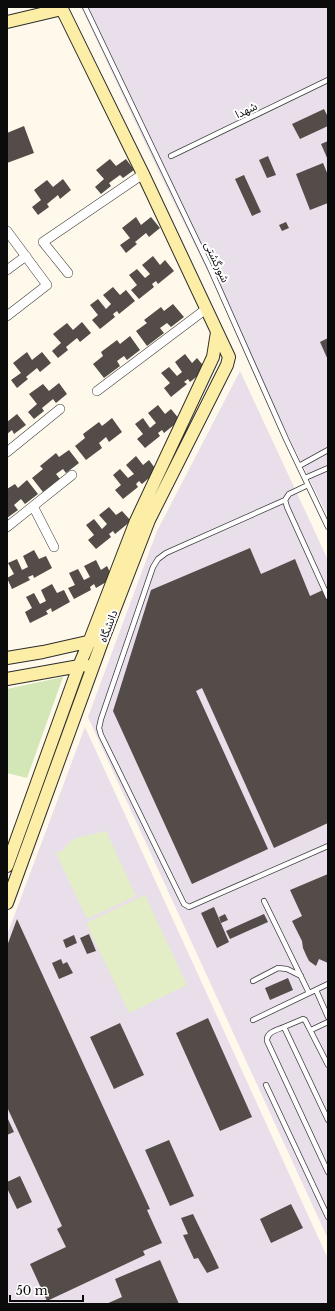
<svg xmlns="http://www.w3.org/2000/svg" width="335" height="1311" viewBox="0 0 335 1311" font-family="'Libre Baskerville','Noto Sans Arabic',serif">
<rect width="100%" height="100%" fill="#fef9ea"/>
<path fill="#e8dfea" d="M 81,7 L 328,7 L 328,517 L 157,168 Z
M 240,371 L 328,560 L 328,1239 L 88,717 L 157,531 Z
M 85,727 L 328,1259 L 328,1304 L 7,1304 L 7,935 Z"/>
<path fill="#d2e6b6" d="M 63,677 L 27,778 L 7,773 L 7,689 Z"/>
<path fill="#e3eec7" d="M 106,831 L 136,896 L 87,919 L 56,853 L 64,850 C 70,834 92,836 106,831 Z
M 145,895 L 187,985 L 129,1013 L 86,923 Z"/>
<path fill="#534c48" d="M 324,109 L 328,117 L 328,126 L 300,139 L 292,124 Z
M 24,126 L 34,153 L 7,163 L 7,133 Z
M 328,141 L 328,160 L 321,144 Z
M 268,156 L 276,175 L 267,178 L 259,160 Z
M 110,159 L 116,166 L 126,159 L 134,170 L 123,178 L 120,175 L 109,183 L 111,186 L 101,194 L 95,187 L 104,179 L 96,170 Z
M 323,163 L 328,175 L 328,203 L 310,210 L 296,174 Z
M 244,175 L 261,212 L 252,216 L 235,179 Z
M 63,179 L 71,190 L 60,199 L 58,195 L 47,204 L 49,207 L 38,215 L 32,207 L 41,200 L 34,190 L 47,180 L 53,187 Z
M 136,217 L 141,225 L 151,217 L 160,228 L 149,237 L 146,233 L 135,242 L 137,244 L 126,253 L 120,245 L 130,238 L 122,228 Z
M 286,222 L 289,228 L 282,231 L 279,225 Z
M 153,256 L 160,265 L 165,260 L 174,271 L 158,284 L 156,281 L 152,284 L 154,287 L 139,299 L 131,290 L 137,285 L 129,275 L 137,269 L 145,278 L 150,274 L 142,265 Z
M 113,287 L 120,295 L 126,290 L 135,301 L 119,314 L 117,311 L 113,314 L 115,317 L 100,329 L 92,320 L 98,315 L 90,305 L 98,299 L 106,309 L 111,304 L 103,295 Z
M 173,304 L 184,317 L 171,327 L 167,323 L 160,328 L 164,333 L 147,346 L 136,331 L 147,323 L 144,320 L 161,307 L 164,311 Z
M 82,322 L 91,333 L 80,342 L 77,338 L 66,347 L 68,350 L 58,358 L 52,351 L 61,343 L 53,334 L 67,323 L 73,330 Z
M 130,336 L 140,350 L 127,360 L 124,356 L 117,361 L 120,366 L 104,378 L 93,364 L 103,356 L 101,352 L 117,340 L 120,344 Z
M 328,338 L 328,360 L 320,342 Z
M 27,352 L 32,360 L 42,352 L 51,363 L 40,372 L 37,368 L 26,377 L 28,379 L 17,388 L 11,380 L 21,373 L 13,363 Z
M 185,354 L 192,363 L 197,358 L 206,369 L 190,382 L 188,379 L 184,382 L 187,384 L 171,397 L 164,388 L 170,383 L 161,373 L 169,367 L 177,376 L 182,372 L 175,362 Z
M 59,383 L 67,394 L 56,403 L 53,399 L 42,408 L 44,411 L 34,419 L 28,412 L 37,404 L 29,394 L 43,384 L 49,391 Z
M 158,405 L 165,414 L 171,409 L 180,420 L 164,433 L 162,430 L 158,433 L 160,436 L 145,448 L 137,439 L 143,434 L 135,424 L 143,418 L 150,428 L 156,423 L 148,413 Z
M 17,414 L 26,425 L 14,434 L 12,430 L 7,434 L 7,422 Z
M 112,418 L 122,432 L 109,442 L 106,437 L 99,443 L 102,448 L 86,460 L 75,446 L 85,438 L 83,434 L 99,422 L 102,426 Z
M 69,450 L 79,463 L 66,473 L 63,469 L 56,474 L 60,479 L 43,492 L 32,478 L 43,469 L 40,466 L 56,453 L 59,457 Z
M 136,456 L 143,465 L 149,460 L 157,471 L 142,484 L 139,481 L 136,484 L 138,487 L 123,499 L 115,490 L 121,485 L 113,475 L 120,469 L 128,478 L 134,474 L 126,465 Z
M 27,480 L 38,494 L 25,504 L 21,499 L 14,505 L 18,510 L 7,518 L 7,489 L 15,484 L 18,488 Z
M 109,507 L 116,515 L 122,511 L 131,521 L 115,534 L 113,531 L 109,534 L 111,537 L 96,549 L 88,540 L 94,535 L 86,525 L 94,519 L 102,529 L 107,524 L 99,515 Z
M 250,548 L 261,574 L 295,559 L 310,596 L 323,590 L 328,602 L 328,823 L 274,848 L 202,688 L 196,691 L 268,849 L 192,884 L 113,711 L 151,590 Z
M 34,550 L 39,559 L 46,556 L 52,568 L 34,578 L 33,575 L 28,577 L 30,580 L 12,589 L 7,578 L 14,574 L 8,563 L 17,559 L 22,570 L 28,567 L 23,556 Z
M 96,560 L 101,570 L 107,566 L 113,578 L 96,588 L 94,584 L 90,587 L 91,590 L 74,599 L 68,588 L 75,585 L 69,573 L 78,569 L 84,580 L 90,577 L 84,566 Z
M 52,584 L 57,593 L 64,590 L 70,602 L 52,612 L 51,608 L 46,611 L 48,614 L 30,623 L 25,612 L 32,608 L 26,597 L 34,593 L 40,604 L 46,601 L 41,590 Z
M 328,874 L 328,963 L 319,959 L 316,966 L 309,961 L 306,955 L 303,948 L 302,941 L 292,921 L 302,916 L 290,890 Z
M 214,907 L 229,942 L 217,948 L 201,913 Z
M 225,914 L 228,920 L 221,923 L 219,917 Z
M 264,914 L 268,922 L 230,939 L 226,931 Z
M 17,919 L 150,1209 L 147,1210 L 162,1243 L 143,1251 L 145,1255 L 47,1301 L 30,1264 L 66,1247 L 57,1229 L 62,1226 L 7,1107 L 7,946 Z
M 89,934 L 96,951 L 87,954 L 80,938 Z
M 74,935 L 77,943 L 66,948 L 63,940 Z
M 61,959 L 63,964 L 67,962 L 73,973 L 59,979 L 52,963 Z
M 288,978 L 293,990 L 270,1000 L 265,988 Z
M 208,1018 L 252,1117 L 220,1131 L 176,1033 Z
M 120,1023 L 144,1075 L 114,1089 L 90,1037 Z
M 7,1117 L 14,1132 L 7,1135 Z
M 169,1140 L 194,1196 L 170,1206 L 145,1150 Z
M 20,1176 L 32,1202 L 17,1209 L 7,1188 L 7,1182 Z
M 291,1204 L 303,1228 L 271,1243 L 260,1219 Z
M 193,1214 L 219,1268 L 207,1273 L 198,1258 L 194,1259 L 183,1235 L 188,1234 L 181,1218 Z
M 160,1260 L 179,1304 L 106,1304 L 122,1297 L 115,1279 Z"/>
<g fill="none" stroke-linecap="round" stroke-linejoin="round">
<defs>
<path id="lane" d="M 85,7 L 210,268 L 286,439 L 328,527
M 171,156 L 328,80
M 299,466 L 328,450
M 305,478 L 328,468
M 308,485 L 289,494 L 285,500 L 287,507 L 328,597
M 285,500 L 166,553 L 158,559 L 153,567 L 101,719 L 99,728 L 101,735 L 181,898 L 184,904 L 189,907 L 328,846
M 264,901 L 309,993
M 253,981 L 278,968 L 287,969 L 301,976
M 316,990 L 328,1017
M 253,1020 L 328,984
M 284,1027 C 277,1030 266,1032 267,1041 L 328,1172
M 311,1030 L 328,1022
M 328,1065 L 305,1020 L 303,1019 L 284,1027 L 328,1120
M 266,1085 L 328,1217"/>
<path id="street" d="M 7,231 L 47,285 L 7,316
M 7,270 L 26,256
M 68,273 L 43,242 L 143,174
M 97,391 L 206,309
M 7,452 L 60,409
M 33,506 L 54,547
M 7,527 L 72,475"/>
<path id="secondary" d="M 7,22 L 62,9
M 7,658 L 43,652 L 96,640
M 7,679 L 85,665
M 7,866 L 79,666 L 90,640 L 136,521 L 213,357 L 217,332
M 7,903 L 103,639 L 149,520 L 227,365 L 229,357 L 143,174 L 61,7"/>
</defs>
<use href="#lane" stroke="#3e3e3e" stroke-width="6"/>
<use href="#street" stroke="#3e3e3e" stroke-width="10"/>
<use href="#secondary" stroke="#2d2d2d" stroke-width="14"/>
<use href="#lane" stroke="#fff" stroke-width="4.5"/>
<use href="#street" stroke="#fff" stroke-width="9"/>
<use href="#secondary" stroke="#fceda7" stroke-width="12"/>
</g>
<g text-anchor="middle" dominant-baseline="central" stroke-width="4" stroke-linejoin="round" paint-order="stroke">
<g font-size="11" fill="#0b0b0b" stroke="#fff">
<text transform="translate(246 110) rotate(-26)">شهدا</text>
<text transform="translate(217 262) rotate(65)">شورگشتی</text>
<text transform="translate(108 626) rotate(-69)">دانشگاه</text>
</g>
</g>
<rect width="335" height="1311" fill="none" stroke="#0b0b0b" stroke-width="16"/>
<path d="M10 1295v6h73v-6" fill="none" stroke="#0b0b0b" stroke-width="2"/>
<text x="16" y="1295" font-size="12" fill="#0b0b0b" stroke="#ffffff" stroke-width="3" paint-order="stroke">50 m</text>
</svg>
